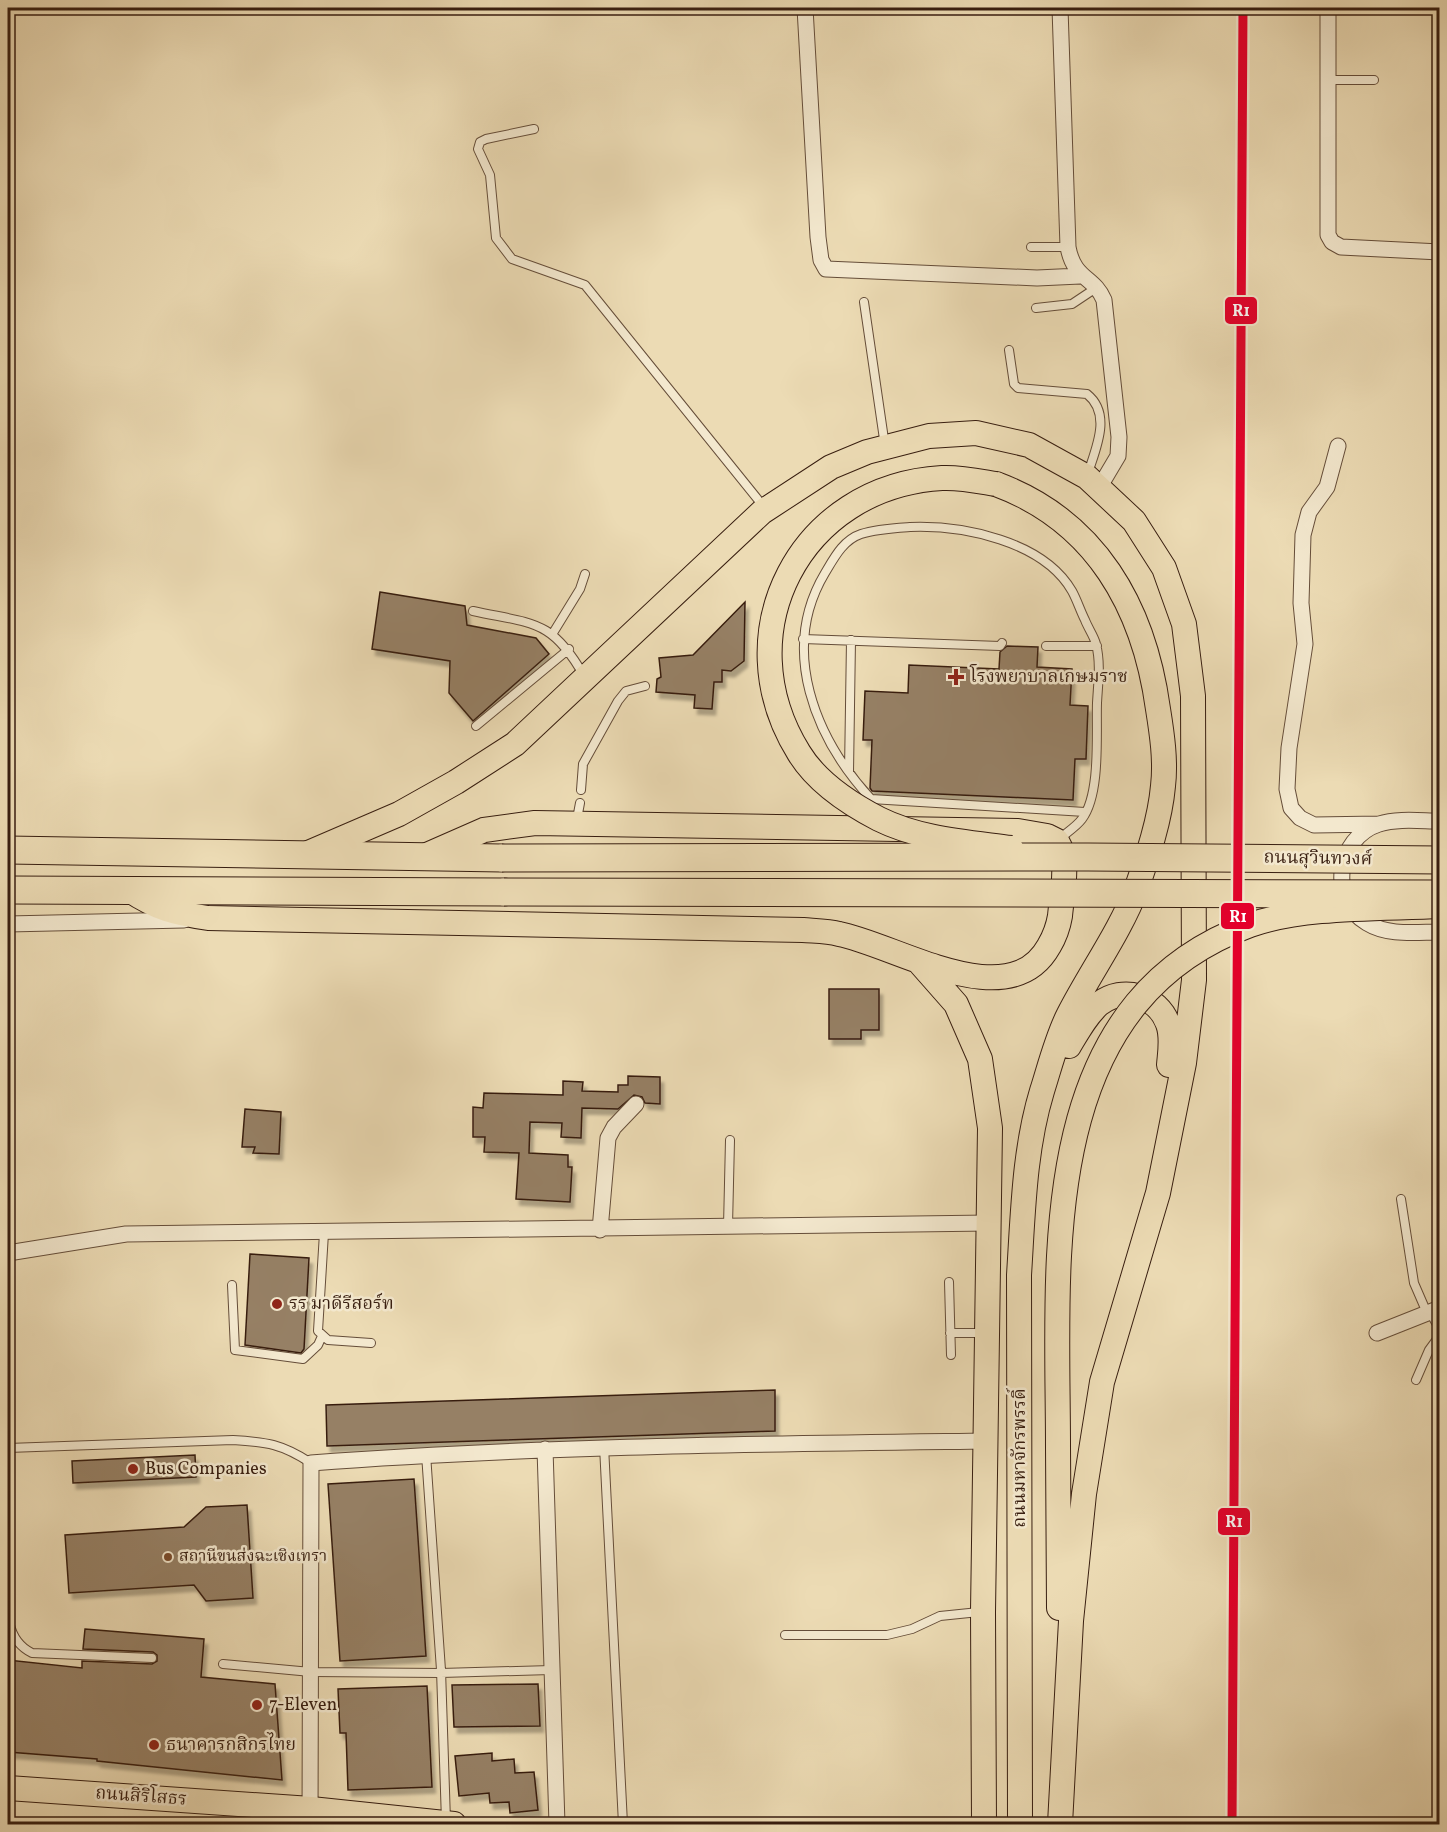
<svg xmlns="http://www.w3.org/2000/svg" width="1447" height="1832" viewBox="0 0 1447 1832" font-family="Vollkorn,'Noto Serif Thai',serif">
<defs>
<filter id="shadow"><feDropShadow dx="3.5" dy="6" stdDeviation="1.5" flood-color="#0004"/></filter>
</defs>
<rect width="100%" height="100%" fill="#ecdbb4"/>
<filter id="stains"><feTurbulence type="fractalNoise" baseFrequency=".00333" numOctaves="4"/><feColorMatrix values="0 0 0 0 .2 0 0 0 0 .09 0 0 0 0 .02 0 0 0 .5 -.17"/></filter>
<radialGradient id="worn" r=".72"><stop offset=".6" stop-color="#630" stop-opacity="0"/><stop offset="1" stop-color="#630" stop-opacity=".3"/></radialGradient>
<path fill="#968065" stroke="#381e10" stroke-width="1.5" filter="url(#shadow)" d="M 380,592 L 465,606 L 467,625 L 536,638 L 549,654 L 473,721 L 449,693 L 450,661 L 372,649 Z
M 745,602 L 744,661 L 731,671 L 722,670 L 722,682 L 714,682 L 712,709 L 694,708 L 695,695 L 656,692 L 657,679 L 661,677 L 659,658 L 693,655 Z
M 1007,646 L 1038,647 L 1037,667 L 1072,669 L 1070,705 L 1088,706 L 1086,759 L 1075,759 L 1073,800 L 872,791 L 870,788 L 872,740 L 863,740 L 865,691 L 908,693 L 909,665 L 999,669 L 1000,652 Z
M 829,989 L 879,989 L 879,1030 L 861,1030 L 861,1039 L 829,1039 Z
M 628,1076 L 660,1077 L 660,1104 L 645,1103 L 642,1097 L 634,1095 L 618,1109 L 582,1108 L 581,1138 L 561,1137 L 562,1123 L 530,1122 L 529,1153 L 568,1155 L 568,1167 L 572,1167 L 570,1202 L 516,1199 L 519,1153 L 484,1152 L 485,1137 L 473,1137 L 473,1107 L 483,1108 L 484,1093 L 563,1095 L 563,1081 L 583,1082 L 582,1091 L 618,1092 L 618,1085 L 628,1085 Z
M 245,1109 L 281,1112 L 279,1154 L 253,1153 L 255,1147 L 242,1147 Z
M 250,1254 L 309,1258 L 304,1349 L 301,1353 L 245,1345 Z
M 775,1390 L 775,1431 L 327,1446 L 326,1405 Z
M 195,1455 L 196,1477 L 73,1483 L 72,1461 Z
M 414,1479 L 426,1656 L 340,1661 L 328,1484 Z
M 247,1505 L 253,1598 L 206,1601 L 194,1585 L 69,1593 L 65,1535 L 184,1527 L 206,1507 Z
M 85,1629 L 204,1639 L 201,1677 L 275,1684 L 282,1780 L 97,1761 L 97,1759 L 8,1752 L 8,1660 L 82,1668 L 82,1661 L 152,1664 L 157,1661 L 157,1655 L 153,1652 L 83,1649 Z
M 538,1684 L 540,1726 L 454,1727 L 452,1685 Z
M 427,1686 L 432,1787 L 348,1790 L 346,1733 L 340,1733 L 338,1689 Z
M 492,1753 L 492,1761 L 514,1759 L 515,1773 L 534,1772 L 538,1810 L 510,1813 L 509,1802 L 490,1803 L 489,1793 L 459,1796 L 455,1756 Z"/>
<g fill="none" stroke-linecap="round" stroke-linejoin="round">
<defs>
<path id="lane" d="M 1328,80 L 1374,80
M 534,129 L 486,139 L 480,142 L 478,149 L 490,175 L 496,238 L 512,259 L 585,285 L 764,507
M 1031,247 L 1068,247
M 864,302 L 885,446
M 1036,308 L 1072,304 L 1096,288
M 1009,350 L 1014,384 L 1018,388 L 1087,394 C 1112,414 1096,448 1088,473
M 473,611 C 533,624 552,619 584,676
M 553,633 L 580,589 L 585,574
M 803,639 L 1000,646 L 1002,643
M 1046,646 L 1097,646
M 476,726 L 569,649
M 849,772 L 851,640
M 581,790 L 583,764 L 618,701 L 626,691 L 645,686
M 577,819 L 580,803
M 1058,840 C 1066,833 1076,827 1082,819 C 1101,794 1096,733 1097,703 C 1098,684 1101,663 1096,644 C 1094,636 1088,628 1085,620 C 1080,610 1077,600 1072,591 C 1043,541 963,525 910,527 C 895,528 876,529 861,534 C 843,540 834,558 825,573 C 779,650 815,738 871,799 L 1085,812
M 1401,1199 L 1414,1283 L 1427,1313
M 728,1226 L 730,1140
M 324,1233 L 318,1331 L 328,1340 L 371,1343
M 949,1282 L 951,1355
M 232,1285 L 235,1350 L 303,1359 L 318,1345 L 322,1336
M 1430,1312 L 1440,1330
M 950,1333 L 985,1333
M 1416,1380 L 1429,1350 L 1440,1335
M 604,1446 L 623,1824
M 8,1448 L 233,1440 C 267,1442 282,1444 311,1463
M 426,1454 L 441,1670 L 446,1821
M 8,1570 C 8,1600 1,1638 32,1653 L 152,1658
M 785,1635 L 887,1635 L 912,1629 L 940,1616 L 979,1612
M 223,1664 L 311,1672 L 441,1673 L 551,1670"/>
<path id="street" d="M 805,8 L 818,237 L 821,260 L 826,269 L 1037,278 L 1080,276
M 1060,8 L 1068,247 C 1074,280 1094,276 1104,300 L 1119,437 L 1118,456 L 1099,488
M 1328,8 L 1328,235 L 1332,242 L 1341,247 L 1440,252
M 1338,446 L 1327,487 L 1309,512 L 1303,535 L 1301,603 L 1305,644 L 1289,748 L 1287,789 L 1291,808 L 1300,818 L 1314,825 L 1379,824
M 1440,821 C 1421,821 1398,818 1379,824 C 1336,838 1328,900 1367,923 C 1388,936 1416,932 1440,932
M 8,924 L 184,920
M 600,1230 L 608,1138 L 614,1127 L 636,1104
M 8,1253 L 126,1234 L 989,1223
M 1377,1333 L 1440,1308
M 545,1449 L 557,1824
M 310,1824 L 311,1463 C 536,1446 762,1444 988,1441"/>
<path id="primary" d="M 996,484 C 1096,521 1144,607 1158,709 C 1162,734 1166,761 1163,786 C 1160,820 1148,855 1137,887 C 1120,932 1091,971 1069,1014 C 1057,1037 1050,1066 1042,1091 C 1024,1150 1023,1214 1019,1275 L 1020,1824
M 306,854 L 399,814 L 456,782 L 515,744 L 762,512 L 831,467 L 867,452 L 929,436 L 976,433 L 1029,445 L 1087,477 L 1134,521 L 1164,568 L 1184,624 L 1193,696 L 1194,980 L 1184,1063 L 1158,1193 L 1102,1382 L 1084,1494 L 1071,1621 L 1060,1824
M 129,890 C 158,909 174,913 208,918 L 803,930 C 815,931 828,931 839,934 C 896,945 1009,1018 1049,946 C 1055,936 1058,928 1060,916 C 1062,892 1070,863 1057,841 L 1047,836 L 1018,831 L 535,823 L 484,830 L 427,855
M 919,962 L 956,1004 L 980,1059 L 990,1128 L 983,1612 L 984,1824
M 1069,1046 C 1078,1031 1086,1016 1099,1004 C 1123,985 1158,996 1168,1024 C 1173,1037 1170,1052 1169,1065
M 1058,1447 L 1059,1608
M 8,1788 L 311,1809 L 454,1824"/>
<path id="highway" d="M 8,850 L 502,858
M 8,890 L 504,892"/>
</defs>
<use href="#lane" stroke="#654d39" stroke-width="10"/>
<use href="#street" stroke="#654d39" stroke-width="17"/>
<use href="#primary" stroke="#381e10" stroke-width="26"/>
<use href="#highway" stroke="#381e10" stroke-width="29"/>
<use href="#lane" stroke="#f3e8ce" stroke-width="8"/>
<use href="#street" stroke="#f3e8ce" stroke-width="15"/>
<use href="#primary" stroke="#ecdbb4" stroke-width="24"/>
<use href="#highway" stroke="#ecdbb4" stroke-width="27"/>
<defs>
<path id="primary-bridge" d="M 996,484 C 978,481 960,477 942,478 C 800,486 724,633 799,753 C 816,781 850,804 879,819 C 919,839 966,842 1011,848
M 1058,1447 C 1058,1261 1033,1004 1250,925 C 1304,906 1381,909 1440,906"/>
<path id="highway-bridge" d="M 502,858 L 1088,857 L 1440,860
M 504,892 L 1440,894"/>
</defs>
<use href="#primary-bridge" stroke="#381e10" stroke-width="26" stroke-linecap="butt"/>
<use href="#highway-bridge" stroke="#381e10" stroke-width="29" stroke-linecap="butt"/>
<use href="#primary-bridge" stroke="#ecdbb4" stroke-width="24"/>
<use href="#highway-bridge" stroke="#ecdbb4" stroke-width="27"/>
<defs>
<path id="rail-1" d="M 1232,1824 L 1243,8"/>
</defs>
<use href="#rail-1" stroke="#f3e8ce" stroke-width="14"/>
<use href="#rail-1" stroke="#e4002b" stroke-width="9"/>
</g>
<g fill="#8f2418" stroke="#f3e8ce" stroke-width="2">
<path d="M953 668h6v6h6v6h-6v6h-6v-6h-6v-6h6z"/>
<circle cx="277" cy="1304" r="6"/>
<circle cx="133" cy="1469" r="6"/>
<circle cx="257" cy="1705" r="6"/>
<circle cx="154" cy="1745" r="6"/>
</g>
<circle fill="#7a4b2a" stroke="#f3e8ce" stroke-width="2" cx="168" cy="1557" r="5"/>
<g text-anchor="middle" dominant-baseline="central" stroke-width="5" stroke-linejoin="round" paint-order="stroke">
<g font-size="16" fill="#381e10" stroke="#f3e8ce" text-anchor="start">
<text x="179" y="1557">สถานีขนส่งฉะเชิงเทรา</text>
</g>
<g font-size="18" fill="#381e10" stroke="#f3e8ce" text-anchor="start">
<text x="970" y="677">โรงพยาบาลเกษมราช</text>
<text x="289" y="1304">รร มาดีรีสอร์ท</text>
<text x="145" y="1469">Bus Companies</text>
<text x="269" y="1705">7-Eleven</text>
<text x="166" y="1745">ธนาคารกสิกรไทย</text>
</g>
<g font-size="18" fill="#381e10" stroke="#f3e8ce">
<text transform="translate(1318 859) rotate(1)">ถนนสุวินทวงศ์</text>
<text transform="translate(1020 1458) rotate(-90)">ถนนมหาจักรพรรดิ์</text>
<text transform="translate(141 1797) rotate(4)">ถนนสิริโสธร</text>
</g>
</g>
<g stroke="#f3e8ce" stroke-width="2">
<rect x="1224" y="296" width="34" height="29" rx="6" fill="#e4002b"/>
<rect x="1220" y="902" width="35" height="28" rx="6" fill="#e4002b"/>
<rect x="1217" y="1507" width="34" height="29" rx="6" fill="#e4002b"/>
</g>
<g font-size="16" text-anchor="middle" font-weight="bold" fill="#fff">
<text x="1241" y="316">R1</text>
<text x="1238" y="922">R1</text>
<text x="1234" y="1527">R1</text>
</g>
<rect width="1447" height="1832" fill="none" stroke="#ecdbb4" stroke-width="30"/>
<rect x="9" y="9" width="1429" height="1814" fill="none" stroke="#381e10" stroke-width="3"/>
<rect x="15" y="15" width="1417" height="1802" fill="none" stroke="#381e10" stroke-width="1.5"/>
<rect width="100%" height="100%" filter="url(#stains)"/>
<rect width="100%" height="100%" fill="url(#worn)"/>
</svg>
